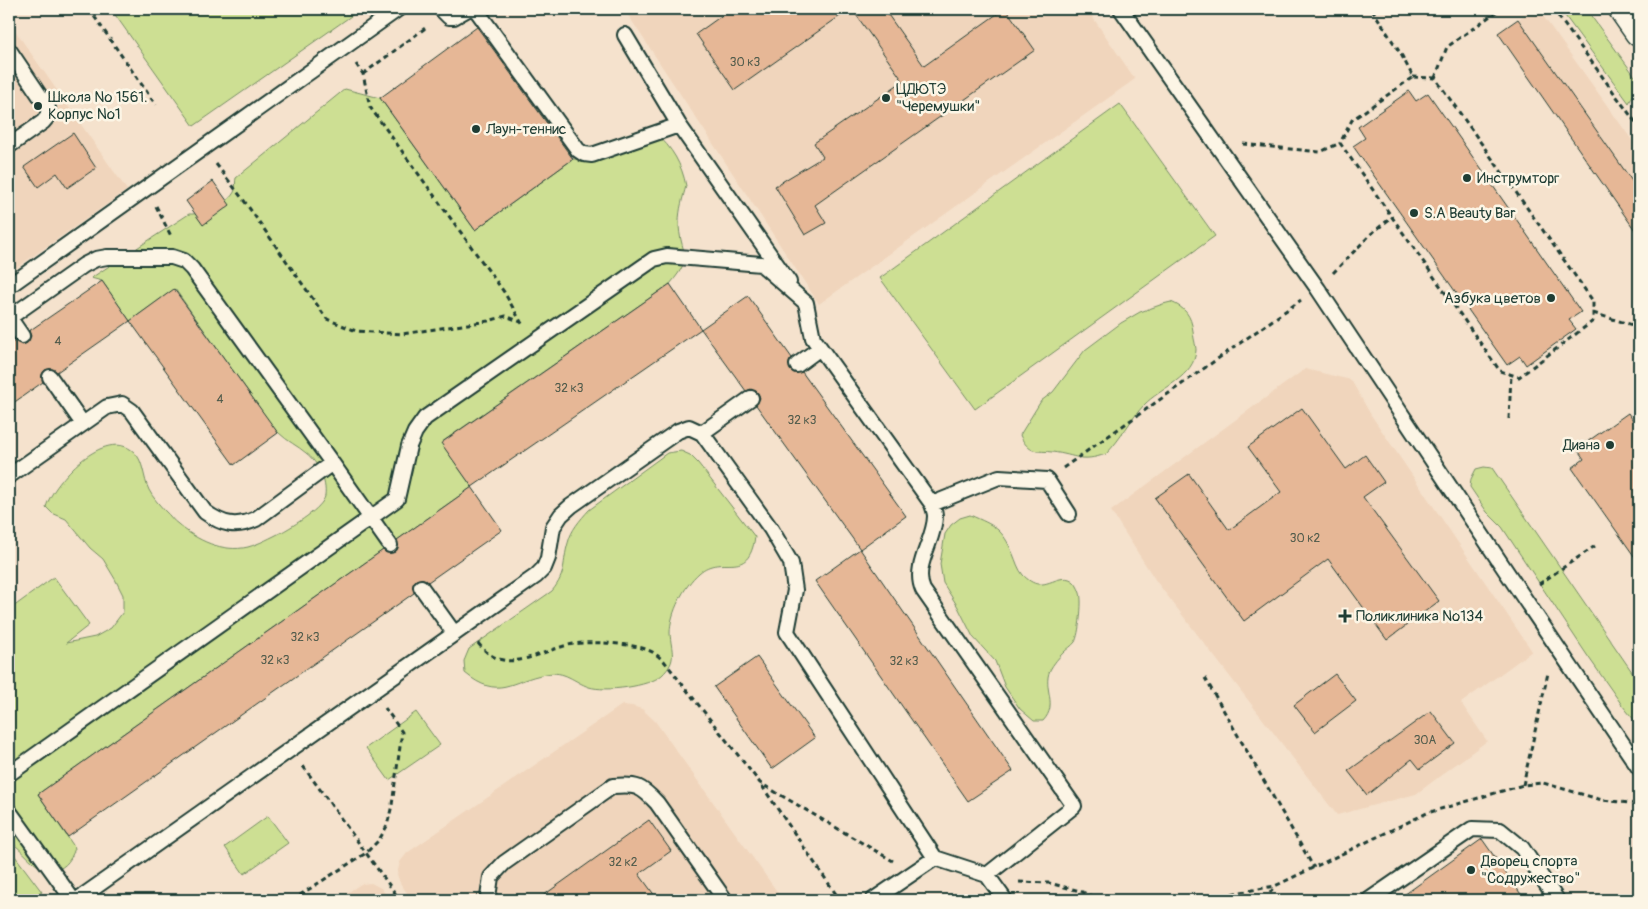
<svg xmlns="http://www.w3.org/2000/svg" width="1648" height="909" viewBox="0 0 1648 909" font-family="Pangolin,sans-serif">
<rect width="100%" height="100%" fill="#f5e2cd"/>
<filter id="ink" filterUnits="userSpaceOnUse"><feTurbulence type="fractalNoise" baseFrequency=".02" numOctaves="2"/><feDisplacementMap in="SourceGraphic" scale="10" xChannelSelector="R" yChannelSelector="G"/><feConvolveMatrix kernelMatrix="1 2 1 2 8 2 1 2 1" color-interpolation-filters="sRGB"/></filter>
<g filter="url(#ink)">
<path fill="#f0d5bc" d="M 624,9 L 1087,9 L 1135,79 L 819,304 Z
M 1533,9 L 1538,9 L 1639,150 L 1639,236 L 1498,33 Z
M 9,22 L 127,190 L 9,273 Z
M 1305,369 L 1351,380 L 1371,415 L 1532,651 L 1461,703 L 1487,741 L 1416,794 L 1337,815 L 1156,581 L 1111,511 Z
M 622,705 L 632,706 L 642,709 L 655,721 L 783,900 L 412,900 L 400,883 L 397,874 L 400,862 L 407,853 Z
M 371,883 L 381,888 L 390,900 L 336,900 L 361,884 Z"/>
<path fill="#cddf93" stroke="#768e64" d="M 111,9 L 361,9 L 194,126 Z
M 1560,9 L 1586,9 L 1637,79 L 1636,90 L 1629,103 Z
M 345,89 L 380,98 L 475,230 L 573,159 C 588,160 601,162 614,153 L 656,134 C 672,147 682,165 686,186 C 683,197 679,210 679,222 C 679,254 696,254 670,284 L 442,442 L 472,487 L 38,794 L 75,848 C 70,863 64,869 49,872 C 33,866 25,852 11,842 L 9,843 L 9,610 L 54,577 L 89,625 L 66,643 L 95,637 L 111,628 L 123,612 L 123,595 L 115,579 L 103,559 L 90,548 L 66,519 L 52,513 L 46,507 C 54,481 105,426 134,452 C 144,461 143,478 149,490 C 153,498 159,504 165,511 C 170,515 173,521 178,524 C 196,540 223,553 248,547 C 259,544 272,537 282,532 C 293,526 323,508 325,496 C 327,481 318,462 306,453 C 298,446 287,441 279,433 C 268,424 256,403 247,390 C 223,357 199,323 175,289 L 130,321 L 102,281 L 91,278 L 189,214 C 203,215 230,204 235,190 C 236,187 235,181 236,178 Z
M 1120,104 L 1215,236 L 975,409 L 880,278 Z
M 1171,302 C 1185,308 1191,315 1193,331 C 1193,336 1196,346 1196,350 C 1195,377 1160,388 1144,405 C 1130,420 1121,439 1106,454 C 1080,463 1077,455 1052,452 C 1047,451 1038,452 1033,450 C 1027,448 1022,440 1020,435 L 1041,401 L 1053,392 L 1085,350 L 1121,323 L 1140,312 L 1163,304 Z
M 681,451 L 690,455 L 698,463 L 755,537 C 748,583 722,552 699,573 C 684,586 670,613 670,633 C 671,651 678,660 662,675 C 649,687 605,692 589,687 C 574,682 565,670 546,674 C 511,680 499,701 465,673 L 464,661 L 469,649 L 552,591 C 567,573 562,563 568,543 C 571,530 580,520 589,510 L 667,453 Z
M 1484,467 L 1492,468 L 1639,682 L 1639,726 L 1622,705 L 1587,655 L 1502,527 L 1487,512 L 1470,487 L 1471,479 L 1476,469 Z
M 970,515 C 995,526 1002,528 1013,554 C 1016,561 1018,569 1023,575 C 1027,579 1033,584 1039,584 C 1052,586 1071,565 1080,593 C 1083,601 1079,635 1075,642 C 1072,646 1067,649 1064,652 C 1059,657 1053,664 1050,670 C 1042,689 1059,704 1043,721 L 1034,721 L 1020,709 L 1005,687 L 995,661 L 973,637 L 958,607 L 943,583 L 940,564 L 945,534 L 951,525 L 960,518 Z
M 416,712 L 440,745 L 389,780 L 366,748 Z
M 268,816 L 288,843 L 244,874 L 225,847 Z
M 9,848 L 42,892 L 31,900 L 9,900 Z"/>
<path fill="#e6b796" stroke="#1f3d34" d="M 731,9 L 850,9 L 735,90 L 696,34 Z
M 852,9 L 884,9 L 924,66 L 1004,9 L 1006,9 L 1035,50 L 815,205 L 826,223 L 805,235 L 775,186 L 823,157 L 814,143 L 903,81 Z
M 1518,19 L 1639,191 L 1639,236 L 1498,33 Z
M 477,27 L 573,159 L 475,230 L 380,98 Z
M 1409,91 L 1416,101 L 1428,93 L 1581,312 L 1569,320 L 1576,329 L 1526,365 L 1520,356 L 1507,365 L 1353,146 L 1365,138 L 1358,127 Z
M 73,133 L 96,168 L 67,188 L 57,173 L 38,187 L 24,167 Z
M 213,181 L 230,205 L 203,225 L 186,201 Z
M 102,281 L 130,321 L 57,372 L 53,369 L 45,370 L 42,374 L 43,382 L 9,406 L 9,345 L 15,341 L 22,345 L 27,343 L 31,336 L 29,331 Z
M 670,284 L 701,329 L 472,487 L 441,443 Z
M 174,289 L 278,433 L 234,465 L 130,321 Z
M 748,296 L 792,358 L 789,362 L 790,370 L 794,373 L 802,372 L 906,516 L 860,549 L 756,405 L 760,398 L 758,393 L 751,389 L 746,391 L 701,329 Z
M 1302,408 L 1346,469 L 1365,455 L 1384,482 L 1363,497 L 1439,601 L 1387,640 L 1328,559 L 1244,621 L 1155,498 L 1189,474 L 1229,530 L 1281,492 L 1248,447 Z
M 1628,413 L 1639,429 L 1639,563 L 1572,468 L 1584,459 L 1577,449 Z
M 472,487 L 502,530 L 428,582 L 424,579 L 416,580 L 413,584 L 414,593 L 68,837 L 38,794 L 383,550 L 387,553 L 395,552 L 398,548 L 397,540 Z
M 860,549 L 1013,771 L 968,801 L 815,581 Z
M 757,657 L 815,738 L 772,769 L 714,687 Z
M 1335,674 L 1356,701 L 1315,732 L 1294,705 Z
M 1431,711 L 1455,743 L 1420,769 L 1412,759 L 1367,795 L 1348,771 Z
M 649,820 L 671,851 L 639,874 L 658,900 L 537,900 Z
M 1482,839 L 1525,900 L 1397,900 Z"/>
<g fill="none" stroke-linecap="round" stroke-linejoin="round">
<defs>
<path id="lane" d="M 441,9 L 449,17 L 454,17 L 468,9
M 474,9 L 477,11 L 578,150 L 584,154 L 592,155 L 679,125
M 1121,9 L 1318,289 L 1522,595 L 1639,768
M 625,35 L 679,125 L 789,282
M 9,50 L 48,108 L 48,116 L 43,122 L 9,146
M 9,286 L 398,9
M 9,317 L 22,336
M 9,318 L 84,265 L 96,259 L 107,257 L 172,257 L 184,261 L 192,269 L 332,463
M 797,365 L 820,348
M 50,377 L 83,424
M 702,433 L 751,398
M 9,476 L 107,407 L 122,404 L 132,411 L 205,512 C 223,525 236,528 256,519 L 332,463 L 390,545
M 932,504 L 999,477 L 1047,480 L 1069,514
M 421,587 L 454,633
M 9,774 L 397,499 L 409,446 L 415,432 L 425,418 L 654,259 L 667,256 L 761,264 L 806,303 L 813,338 L 932,504 C 933,508 935,512 935,516 C 935,541 912,565 923,590 L 1074,806 L 987,875
M 9,811 L 73,900
M 77,900 L 536,576 L 544,568 L 548,558 L 553,527 L 561,515 L 571,506 L 678,431 L 689,427 L 702,433 L 771,529 L 791,563 L 795,590 L 787,632 L 935,858 L 987,875 L 1005,900
M 490,900 L 488,897 L 491,877 L 504,863 L 613,786 C 637,784 641,786 657,803 L 725,900
M 873,900 L 935,858
M 1369,900 L 1472,829 L 1500,830 L 1522,848 L 1557,900"/>
<path id="secondary" d="M 1623,9 L 1639,32"/>
</defs>
<use href="#lane" stroke="#1f3d34" stroke-width="18"/>
<use href="#secondary" stroke="#1f3d34" stroke-width="31"/>
<path stroke="#1f3d34" stroke-width="3" stroke-dasharray="5 4" stroke-linecap="butt" d="M 89,9 L 156,105
M 610,9 L 614,17
M 1372,9 L 1402,56 L 1413,77
M 1553,9 L 1639,127
M 356,64 L 363,74 L 370,107 L 504,292 L 521,322
M 363,74 L 428,26
M 1413,77 L 1435,78 L 1593,301 L 1593,321 L 1519,377 L 1500,371 L 1340,143 L 1352,120 Z
M 1435,78 L 1447,47 L 1500,9
M 1243,144 L 1320,152 L 1340,143
M 216,164 L 245,202 L 327,319 L 356,331 L 402,334 L 488,321 L 506,316 L 521,322 L 523,325
M 156,206 L 171,236
M 1333,273 L 1371,234 L 1392,217
M 1593,313 L 1639,327
M 1509,419 L 1511,375
M 1063,468 L 1301,300
M 1539,584 L 1595,546
M 478,643 C 506,679 539,650 573,644 C 591,641 631,643 648,650 C 654,652 659,657 664,661 L 760,783 L 893,861
M 1205,678 L 1314,868
M 303,766 L 400,900
M 1523,785 L 1548,673
M 762,786 L 840,900
M 1019,882 L 1049,883 L 1080,891 L 1099,899 L 1125,900 L 1219,896 L 1275,886 L 1427,813 L 1523,785 L 1543,783 L 1602,800 L 1639,804
M 292,900 L 366,853 L 379,840 L 387,826 L 392,805 L 402,732 L 385,708
M 1264,900 L 1275,887"/>
<use href="#lane" stroke="#fcf5e5" stroke-width="14"/>
<use href="#secondary" stroke="#fcf5e5" stroke-width="28"/>
</g>
</g>
<g fill="#1f3d34" stroke="#fcf5e5" stroke-width="2">
<circle cx="886" cy="98" r="5"/>
<circle cx="38" cy="106" r="5"/>
<circle cx="476" cy="129" r="5"/>
<circle cx="1467" cy="178" r="5"/>
<circle cx="1414" cy="213" r="5"/>
<circle cx="1551" cy="298" r="5"/>
<circle cx="1610" cy="445" r="5"/>
<path d="M1342.5 608.5h5v5h5v5h-5v5h-5v-5h-5v-5h5z"/>
<circle cx="1471" cy="870" r="5"/>
</g>
<g text-anchor="middle" dominant-baseline="central" stroke-width="5" stroke-linejoin="round" paint-order="stroke">
<g font-size="12" fill="#515c4c">
<text x="745" y="62">30 к3</text>
<text x="58" y="341">4</text>
<text x="569" y="388">32 к3</text>
<text x="220" y="399">4</text>
<text x="802" y="420">32 к3</text>
<text x="1305" y="538">30 к2</text>
<text x="305" y="637">32 к3</text>
<text x="275" y="660">32 к3</text>
<text x="904" y="661">32 к3</text>
<text x="1425" y="740">30А</text>
<text x="623" y="862">32 к2</text>
</g>
<g font-size="15" fill="#1f3d34" stroke="#fcf5e5" text-anchor="start">
<text x="896" y="89">ЦДЮТЭ<tspan x="896" dy="17">"Черемушки"</tspan></text>
<text x="48" y="97">Школа № 1561.<tspan x="48" dy="17">Корпус №1</tspan></text>
<text x="486" y="129">Лаун-теннис</text>
<text x="1477" y="178">Инструмторг</text>
<text x="1424" y="213">S.A Beauty Bar</text>
<text x="1541" y="298" text-anchor="end">Азбука цветов</text>
<text x="1600" y="445" text-anchor="end">Диана</text>
<text x="1356" y="616">Поликлиника №134</text>
<text x="1481" y="861">Дворец спорта<tspan x="1481" dy="17">"Содружество"</tspan></text>
</g>
</g>
<rect width="1648" height="909" fill="none" stroke="#fcf5e5" stroke-width="30"/>
<rect x="15" y="15" width="1618" height="879" fill="none" stroke="#1f3d34" stroke-width="2" filter="url(#ink)"/>
</svg>
